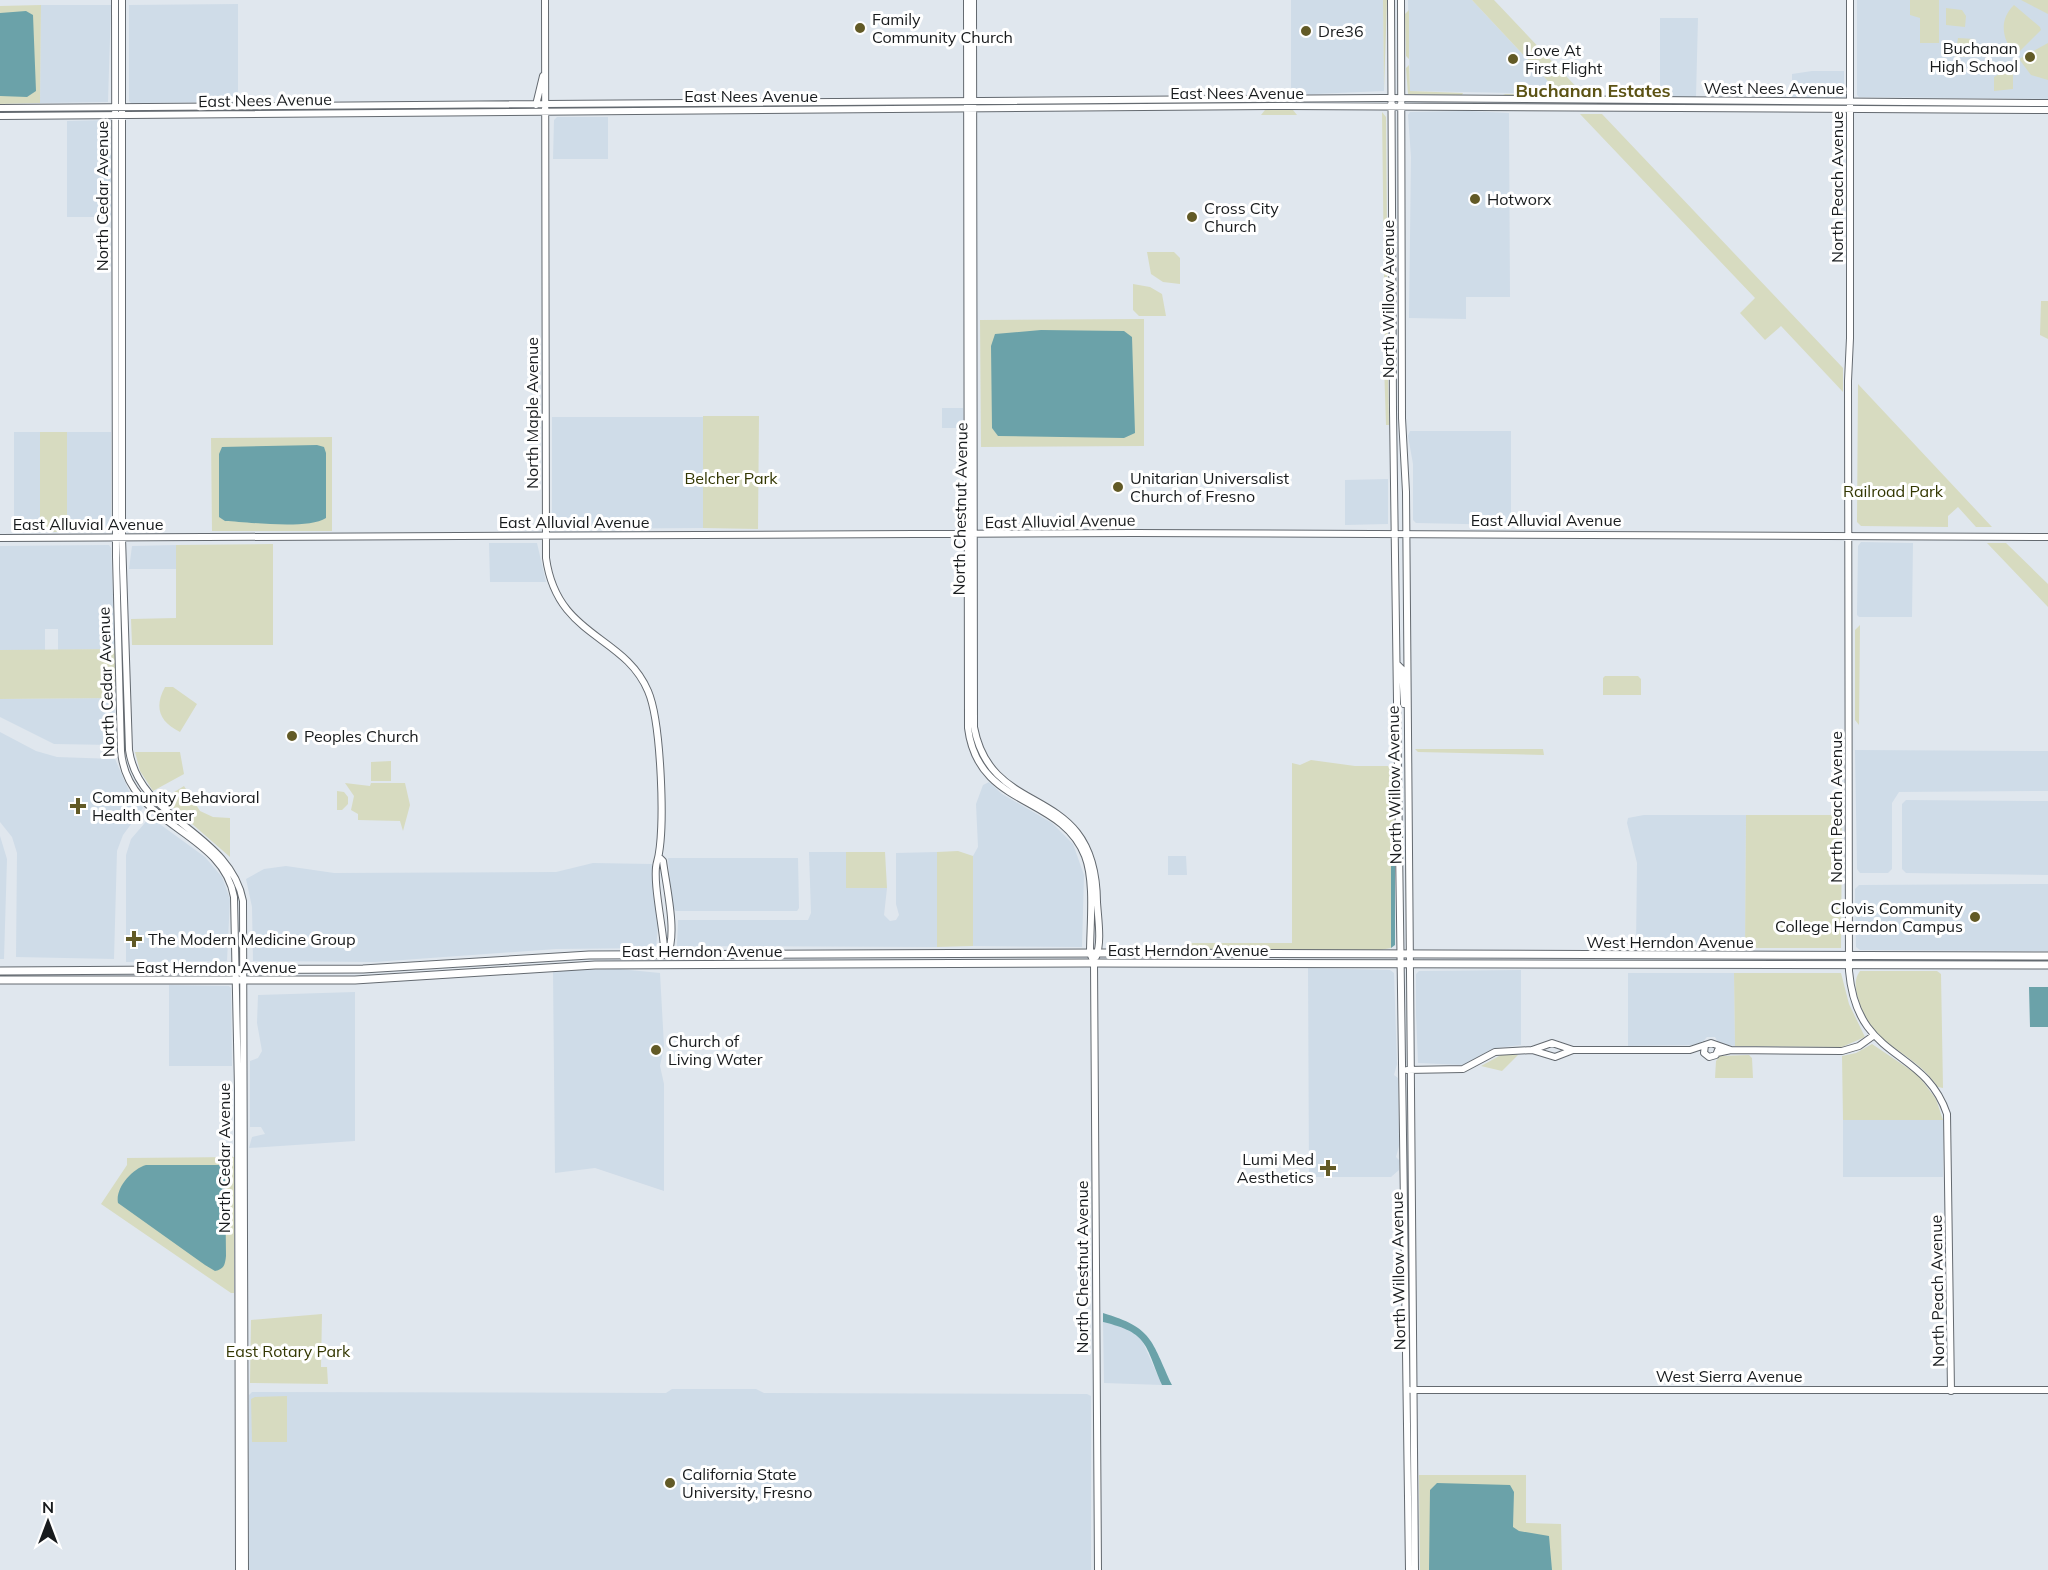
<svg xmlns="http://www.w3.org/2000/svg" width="2048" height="1570" viewBox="0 0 2048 1570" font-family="Mulish,sans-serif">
<rect width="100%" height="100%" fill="#e0e7ee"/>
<path fill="#cfdce8" d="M 1291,0 L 1383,0 L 1384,91 L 1291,95 Z
M 1408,0 L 1472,0 L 1560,94 L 1410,91 Z
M 1857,0 L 2048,0 L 2048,99 L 1859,97 L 1857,95 Z
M 238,4 L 238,102 L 131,103 L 129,101 L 129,5 Z
M 41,5 L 111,5 L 108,102 L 40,103 Z
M 1660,18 L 1698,18 L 1696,97 L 1660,97 Z
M 1812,71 L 1844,71 L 1844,95 L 1841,98 L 1792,97 L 1792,74 Z
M 1468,111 L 1509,113 L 1510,297 L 1466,297 L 1466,319 L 1409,318 L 1411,157 L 1408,115 L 1410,112 Z
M 557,117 L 608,117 L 608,159 L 553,159 L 554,120 Z
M 109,120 L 111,123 L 111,217 L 67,217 L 67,121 Z
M 942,408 L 963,408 L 964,428 L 942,428 Z
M 552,417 L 703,417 L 703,528 L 554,529 L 552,527 Z
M 1410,431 L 1511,431 L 1511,525 L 1416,523 L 1413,520 L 1413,464 L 1408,436 Z
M 14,432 L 40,432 L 40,532 L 14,532 Z
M 67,432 L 111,432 L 111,529 L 109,531 L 67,532 Z
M 1388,479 L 1388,524 L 1345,525 L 1345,480 Z
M 1861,542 L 1913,543 L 1912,617 L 1859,617 L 1857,615 L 1858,546 Z
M 489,543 L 537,543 L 546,582 L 490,582 Z
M 109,545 L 111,548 L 115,649 L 58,650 L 58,629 L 45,629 L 45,650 L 0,650 L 0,546 Z
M 176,545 L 176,569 L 129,569 L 132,546 Z
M 115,698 L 113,745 L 54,744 L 0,717 L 0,699 Z
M 0,732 L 36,751 L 57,757 L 115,759 L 129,791 L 143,808 L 123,835 L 117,851 L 114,959 L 16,957 L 17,853 L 12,837 L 0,822 Z
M 1855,750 L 2048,751 L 2048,791 L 1899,792 L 1892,803 L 1892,869 L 1888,873 L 1860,873 L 1857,869 Z
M 989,782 L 1002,794 L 1052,823 L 1073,844 L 1084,875 L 1082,947 L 973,946 L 973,856 L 978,847 L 976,804 L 983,785 Z
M 1906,800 L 2048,801 L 2048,875 L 1906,873 L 1902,869 L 1902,804 Z
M 1644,815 L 1746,815 L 1745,948 L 1640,950 L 1636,946 L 1637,863 L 1627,823 L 1628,818 Z
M 150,817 L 205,857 L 222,877 L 230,899 L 227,961 L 126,962 L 126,855 L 131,839 Z
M 0,836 L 7,859 L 4,959 L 0,959 Z
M 809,852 L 846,852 L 846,888 L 887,888 L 884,915 L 890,921 L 896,920 L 899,915 L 896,904 L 896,853 L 937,852 L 937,947 L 677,946 L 678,920 L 808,920 L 811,913 Z
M 1168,856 L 1186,856 L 1187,875 L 1168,875 Z
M 668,858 L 798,858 L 799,908 L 797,911 L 676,911 L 672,908 Z
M 593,863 L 652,864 L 658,925 L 656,948 L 556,949 L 375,962 L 253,961 L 252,907 L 246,879 L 264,869 L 286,866 L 334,873 L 556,872 Z
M 2048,884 L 2048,951 L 1860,950 L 1856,947 L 1855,889 L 1859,885 Z
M 1308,968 L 1390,970 L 1394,973 L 1397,1064 L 1394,1075 L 1398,1078 L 1399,1146 L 1396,1157 L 1399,1160 L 1399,1170 L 1391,1177 L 1309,1177 Z
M 619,969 L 660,973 L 664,1046 L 660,1066 L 664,1084 L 664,1191 L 595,1168 L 555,1173 L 553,971 Z
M 1521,970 L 1521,1045 L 1496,1048 L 1463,1065 L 1418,1063 L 1416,1015 L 1416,974 L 1419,971 Z
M 1628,973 L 1734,973 L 1735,1046 L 1719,1044 L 1715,1037 L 1707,1037 L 1700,1045 L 1628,1046 Z
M 169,985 L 229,986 L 231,988 L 232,1066 L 169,1066 Z
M 355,992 L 355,1141 L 249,1148 L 252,1137 L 265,1134 L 261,1127 L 250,1127 L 250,1061 L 258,1058 L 262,1051 L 257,1023 L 258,995 Z
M 1843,1120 L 1943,1120 L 1943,1177 L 1843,1177 Z
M 1103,1322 L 1127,1328 L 1140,1336 L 1162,1385 L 1104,1383 Z
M 672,1389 L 756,1389 L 764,1393 L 1087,1394 L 1091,1396 L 1091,1570 L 249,1570 L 249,1395 L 252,1392 L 666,1393 Z"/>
<path fill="#d7dbc0" d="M 1383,0 L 1387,0 L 1384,91 Z
M 1472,0 L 1494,0 L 1585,96 L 1588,93 L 1587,96 L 1508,96 L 1503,94 L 1560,94 Z
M 1910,0 L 1939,0 L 1939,43 L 1920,43 L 1920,18 L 1910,15 Z
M 2021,0 L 2048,0 L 2048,14 Z
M 41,5 L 40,103 L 0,104 L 0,6 Z
M 2014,5 L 2040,27 L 2041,30 L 2016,55 C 2001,40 1999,19 2014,5 Z
M 1946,8 L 1962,10 L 1966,16 L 1965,27 L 1946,25 Z
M 1409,10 L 1409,59 L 1406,56 L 1405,14 Z
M 1958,38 L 1975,39 L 1975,50 L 1969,57 L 1955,57 Z
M 2048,43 L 2048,80 L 2031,75 L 2019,59 Z
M 1409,65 L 1410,91 L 1463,93 L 1462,95 L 1408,94 L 1406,68 Z
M 2004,71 L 2013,72 L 2013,89 L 1994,91 L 1994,77 Z
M 1265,110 L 1293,110 L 1297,115 L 1261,115 Z
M 1382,112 L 1386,117 L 1388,354 L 1385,357 Z
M 1580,114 L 1602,114 L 1843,368 L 1843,392 L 1781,326 L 1765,340 L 1740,313 L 1755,298 Z
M 1147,252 L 1174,252 L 1180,258 L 1180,284 L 1163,282 L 1151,274 Z
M 1133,284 L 1150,287 L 1162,294 L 1166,316 L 1139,316 L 1133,310 Z
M 2041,301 L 2048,301 L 2048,339 L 2040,335 Z
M 1144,319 L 1144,446 L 981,447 L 980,320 Z
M 1384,365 L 1388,368 L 1389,425 L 1386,425 Z
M 1858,384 L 1992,527 L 1976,527 L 1958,507 L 1948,516 L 1948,527 L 1861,526 L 1857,522 Z
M 703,416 L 759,416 L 758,529 L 703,528 Z
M 40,432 L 67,432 L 67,532 L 40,532 Z
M 332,437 L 332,531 L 212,531 L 211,438 Z
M 1987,543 L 2006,543 L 2048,584 L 2048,607 Z
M 273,544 L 273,645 L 132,645 L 131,619 L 176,618 L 176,545 Z
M 1860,625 L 1859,725 L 1855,720 L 1855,630 Z
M 115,649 L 115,698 L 0,699 L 0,650 Z
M 1605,676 L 1638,676 L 1641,679 L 1641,695 L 1603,695 L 1603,678 Z
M 165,687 L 173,687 L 197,704 L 180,732 C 159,722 154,707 165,687 Z
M 1415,749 L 1543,749 L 1544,755 L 1418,752 Z
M 135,752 L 180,752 L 184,774 L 153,791 L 140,771 Z
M 1311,760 L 1355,766 L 1388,766 L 1394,773 L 1395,855 L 1391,856 L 1391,948 L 1375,951 L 1186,950 L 1186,943 L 1292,943 L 1292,763 L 1300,765 Z
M 391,761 L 391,781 L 371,781 L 371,762 Z
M 345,783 L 370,786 L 371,783 L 405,783 L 410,805 L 403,831 L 400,821 L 358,820 L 358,814 L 351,810 L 354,796 Z
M 184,786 L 200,811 L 213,817 L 230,818 L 230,857 L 167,802 L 166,797 Z
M 337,791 L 344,792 L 348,797 L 348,804 L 342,810 L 337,810 Z
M 1746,815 L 1840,815 L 1842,817 L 1841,948 L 1745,948 Z
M 958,851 L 973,856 L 973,946 L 937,947 L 937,852 Z
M 846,852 L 885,852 L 887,888 L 846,888 Z
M 1860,971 L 1937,971 L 1941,974 L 1943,1088 L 1938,1087 C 1912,1049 1873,1049 1858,998 C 1855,988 1854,979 1860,971 Z
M 1734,973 L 1841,973 L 1849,1004 L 1865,1037 L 1842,1047 L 1735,1046 Z
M 1872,1044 L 1918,1075 L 1936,1099 L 1943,1120 L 1843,1120 L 1842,1056 L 1856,1053 Z
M 1501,1055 L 1518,1055 L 1502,1071 L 1481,1066 Z
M 1749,1055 L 1752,1058 L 1753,1078 L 1715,1078 L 1716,1061 L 1720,1056 Z
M 234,1157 L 234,1293 L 231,1293 L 101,1204 L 127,1165 L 127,1158 Z
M 322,1314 L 321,1367 L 327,1367 L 328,1384 L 250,1383 L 251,1320 Z
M 287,1396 L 287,1442 L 252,1442 L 251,1399 L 255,1397 Z
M 1419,1475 L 1526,1475 L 1526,1523 L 1561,1524 L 1562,1570 L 1420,1570 Z"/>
<path fill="#6ba2a9" d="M 26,11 L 33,15 L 36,91 L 27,97 L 0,96 L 0,13 Z
M 1041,330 L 1124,331 L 1132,337 L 1135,433 L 1124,438 L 998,436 L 992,428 L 991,346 L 995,334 Z
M 317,445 L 324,447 L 326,453 L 326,518 C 307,530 249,522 225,521 L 219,517 L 219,454 L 222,447 Z
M 1395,855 L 1395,945 L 1391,948 L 1391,856 Z
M 2029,987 L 2048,987 L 2048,1027 L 2030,1027 Z
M 146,1165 L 221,1165 L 225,1171 L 226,1256 C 225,1265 224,1269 215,1271 L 205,1265 L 118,1203 C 115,1188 132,1169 146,1165 Z
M 1103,1313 C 1153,1328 1151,1340 1172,1385 L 1162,1385 C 1145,1345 1149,1333 1103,1322 Z
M 1437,1483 L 1510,1485 L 1514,1492 L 1513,1527 L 1519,1531 L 1549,1536 L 1552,1570 L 1429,1570 L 1430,1490 Z"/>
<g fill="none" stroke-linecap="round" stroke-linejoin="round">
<defs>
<path id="secondary" d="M 115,0 L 116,557 L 121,751 C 127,826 223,830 234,897 L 238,1089 L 239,1570
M 122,0 L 122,538 L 129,750 C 139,820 230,832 243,901 L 245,1570
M 545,0 L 546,558 C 557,638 624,634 648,691 C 661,721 666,832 657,862 C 652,879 663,927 664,948 L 667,955
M 967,0 L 968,728 C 978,809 1061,794 1085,856 C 1095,882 1090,925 1090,953 L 1094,963 L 1098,1570
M 973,0 L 974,727 C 992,823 1096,779 1097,902 C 1098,919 1102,942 1096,957
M 1391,0 L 1393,411 L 1409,1570
M 1401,0 L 1402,418 L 1406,492 L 1415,1570
M 1850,0 L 1850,338 L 1848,381 L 1849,971 C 1857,1062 1924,1046 1947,1114 L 1951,1391
M 536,105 L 543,76
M 0,108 L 1384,98 L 2048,103
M 0,116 L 1285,106 L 2048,110
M 0,538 L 1133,533 L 2048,537
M 1397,664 L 1402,669 L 1404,704
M 660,858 L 663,861 C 666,885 678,935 667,955
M 1705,1045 L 1704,1053 L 1709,1057 L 1716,1055 L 1718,1050
M 1532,1050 L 1555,1057 L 1573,1050 L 1690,1050 L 1711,1043 L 1731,1050
M 1717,1053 L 1731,1050 L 1842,1051 L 1859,1046 L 1873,1036
M 1407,1070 L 1463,1069 L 1495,1052 L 1532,1050 L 1552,1043 L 1573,1050
M 1411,1390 L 2048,1390"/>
<path id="primary" d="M 0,971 L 363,969 L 589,955 L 1103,953 L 2048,956
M 0,980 L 355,980 L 595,965 L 1086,963 L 2048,965"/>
</defs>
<use href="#secondary" stroke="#646a70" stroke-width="8"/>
<use href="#primary" stroke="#646a70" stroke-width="9"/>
<use href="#secondary" stroke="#fff" stroke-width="6"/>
<use href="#primary" stroke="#fff" stroke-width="7"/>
</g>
<g fill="#625a26" stroke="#fff" stroke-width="2">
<circle cx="860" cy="28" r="6"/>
<circle cx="1306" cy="31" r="6"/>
<circle cx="2030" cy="57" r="6"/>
<circle cx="1513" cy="59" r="6"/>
<circle cx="1475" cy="199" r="6"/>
<circle cx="1192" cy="217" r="6"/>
<circle cx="1118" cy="487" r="6"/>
<circle cx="292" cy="736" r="6"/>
<path d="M75 797h6v6h6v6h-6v6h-6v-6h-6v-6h6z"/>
<circle cx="1975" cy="917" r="6"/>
<path d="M131 930h6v6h6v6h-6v6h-6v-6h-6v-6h6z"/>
<circle cx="656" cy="1050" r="6"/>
<path d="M1325 1159h6v6h6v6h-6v6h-6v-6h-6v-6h6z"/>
<circle cx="670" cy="1483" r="6"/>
</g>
<g text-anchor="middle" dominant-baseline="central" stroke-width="6" stroke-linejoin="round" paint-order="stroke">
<g font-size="16" fill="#181b1d" stroke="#fff" text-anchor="start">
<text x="872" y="19">Family<tspan x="872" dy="18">Community Church</tspan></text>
<text x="1318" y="31">Dre36</text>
<text x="2018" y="48" text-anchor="end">Buchanan<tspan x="2018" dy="18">High School</tspan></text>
<text x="1525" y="50">Love At<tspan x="1525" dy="18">First Flight</tspan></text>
<text x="1487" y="199">Hotworx</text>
<text x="1204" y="208">Cross City<tspan x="1204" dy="18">Church</tspan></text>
<text x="1130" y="478">Unitarian Universalist<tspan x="1130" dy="18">Church of Fresno</tspan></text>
<text x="304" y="736">Peoples Church</text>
<text x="92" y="797">Community Behavioral<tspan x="92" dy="18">Health Center</tspan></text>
<text x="1963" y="908" text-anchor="end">Clovis Community<tspan x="1963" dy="18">College Herndon Campus</tspan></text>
<text x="148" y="939">The Modern Medicine Group</text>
<text x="668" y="1041">Church of<tspan x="668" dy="18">Living Water</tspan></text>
<text x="1314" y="1159" text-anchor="end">Lumi Med<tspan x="1314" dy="18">Aesthetics</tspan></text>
<text x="682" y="1474">California State<tspan x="682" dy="18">University, Fresno</tspan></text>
</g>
<g font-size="16" fill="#181b1d" stroke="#fff">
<text x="1774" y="88">West Nees Avenue</text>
<text x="1237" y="93">East Nees Avenue</text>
<text x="751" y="96">East Nees Avenue</text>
<text transform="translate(265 100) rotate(-1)">East Nees Avenue</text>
<text transform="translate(1837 187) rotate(-90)">North Peach Avenue</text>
<text transform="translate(102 196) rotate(-90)">North Cedar Avenue</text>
<text transform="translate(1388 299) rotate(-90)">North Willow Avenue</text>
<text transform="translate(532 413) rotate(-90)">North Maple Avenue</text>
<text transform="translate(960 509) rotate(-89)">North Chestnut Avenue</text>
<text x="1546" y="520">East Alluvial Avenue</text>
<text transform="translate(1060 521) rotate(-1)">East Alluvial Avenue</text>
<text x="574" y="522">East Alluvial Avenue</text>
<text x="88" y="524">East Alluvial Avenue</text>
<text transform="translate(106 682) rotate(-92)">North Cedar Avenue</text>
<text transform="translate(1394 785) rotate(-91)">North Willow Avenue</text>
<text transform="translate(1836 807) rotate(-90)">North Peach Avenue</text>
<text x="1670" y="942">West Herndon Avenue</text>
<text x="1188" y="950">East Herndon Avenue</text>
<text x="702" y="951">East Herndon Avenue</text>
<text x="216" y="967">East Herndon Avenue</text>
<text transform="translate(224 1158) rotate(-90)">North Cedar Avenue</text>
<text transform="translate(1082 1267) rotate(-90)">North Chestnut Avenue</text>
<text transform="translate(1398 1271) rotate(-91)">North Willow Avenue</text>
<text transform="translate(1937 1291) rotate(-91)">North Peach Avenue</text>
<text x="1729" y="1376">West Sierra Avenue</text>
</g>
<g font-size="16" fill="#333702" stroke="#fff">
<text x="731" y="478">Belcher Park</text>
<text x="1893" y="491">Railroad Park</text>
<text x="288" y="1351">East Rotary Park</text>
</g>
<g font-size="18" font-weight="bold" fill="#5c5315" stroke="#fff">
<text x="1593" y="90">Buchanan Estates</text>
</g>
</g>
<g transform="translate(48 1522)" stroke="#ffffff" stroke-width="4.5" paint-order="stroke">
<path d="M0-4.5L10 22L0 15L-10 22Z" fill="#181b1d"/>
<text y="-9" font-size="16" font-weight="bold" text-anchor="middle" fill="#181b1d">N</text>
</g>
</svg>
